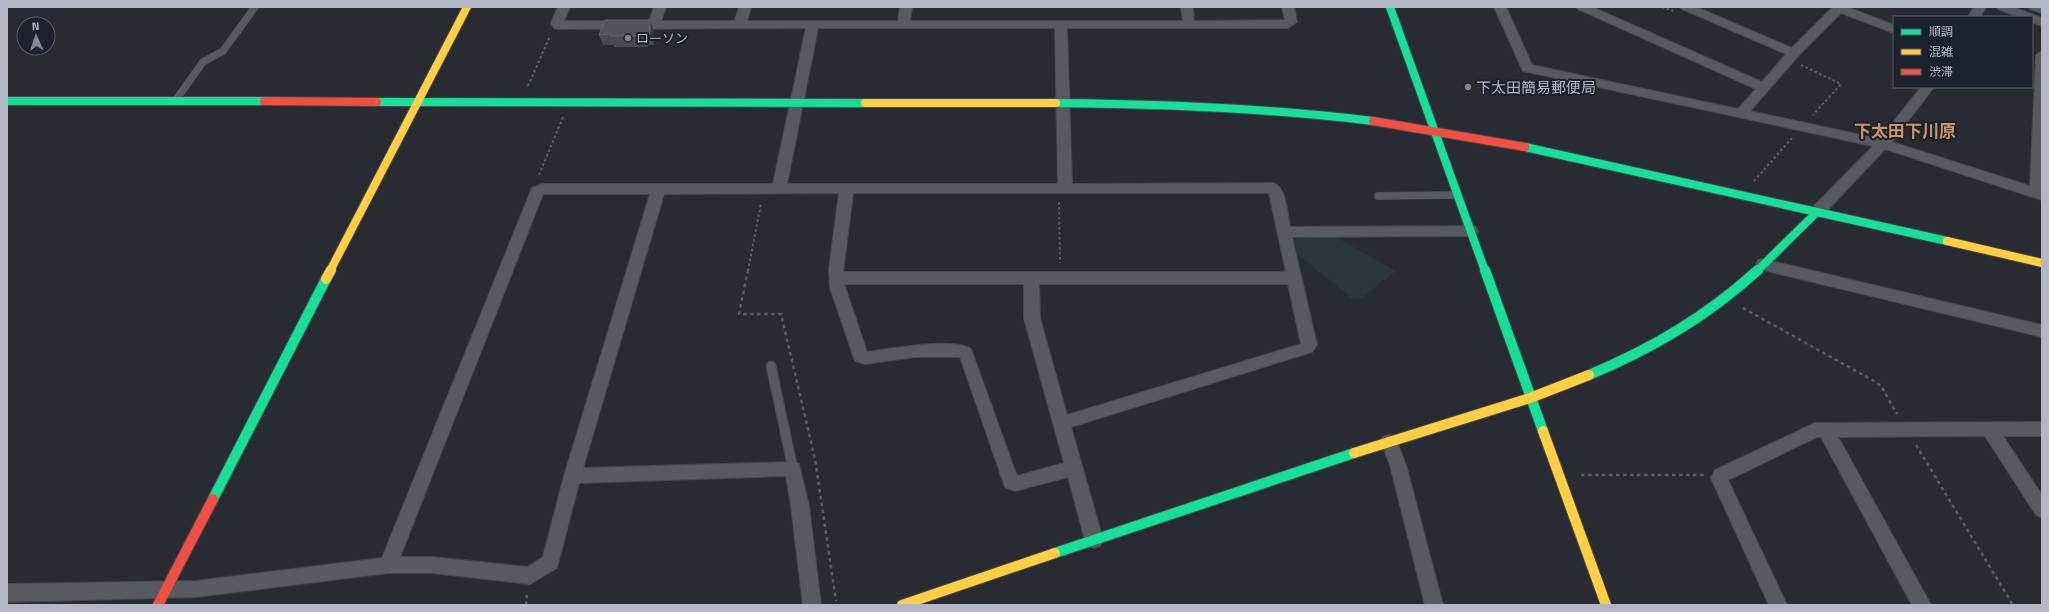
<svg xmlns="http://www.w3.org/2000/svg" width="2049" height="612" viewBox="0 0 2049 612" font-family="'Titillium Web','Noto Sans JP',sans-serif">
<rect width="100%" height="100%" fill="#282c32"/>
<path fill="#283739" d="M 1299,237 L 1336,237 L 1396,271 L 1361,298 L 1351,298 L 1298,254 L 1294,242 Z"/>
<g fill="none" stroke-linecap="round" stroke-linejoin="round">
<defs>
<path id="lane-far1" d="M 175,101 L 203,62 L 223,51 L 255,7
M 1378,196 L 1457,195"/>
<path id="lane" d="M 771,366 L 793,469"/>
<path id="street" d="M 558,7 L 570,7 L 564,21 L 649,21 L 654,7 L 666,7 L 661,21 L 735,21 L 739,7 L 751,7 L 747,21 L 898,21 L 900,7 L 912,7 L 910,21 L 1183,21 L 1181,7 L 1193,7 L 1194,21 L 1285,20 L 1282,7 L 1294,7 L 1297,22 L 1288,28 L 1067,28 L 1072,184 L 1273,183 C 1287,187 1287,214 1290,227 L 1471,226 L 1476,227 L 1478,231 L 1476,235 L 1471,236 L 1292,237 L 1317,345 L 1312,352 L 1071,427 L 1103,540 L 1100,546 L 1094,548 L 1088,546 L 1085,540 L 1068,477 L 1015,491 L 1005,487 L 960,357 L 915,357 L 865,364 L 855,361 L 830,288 L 829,269 L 839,193 L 664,194 L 583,468 L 793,462 L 799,464 L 809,506 L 821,605 L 803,605 L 791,506 L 786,476 L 579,483 L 557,568 L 530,584 L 432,573 L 388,573 L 196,597 L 7,602 L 7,584 L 196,581 L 382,558 L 532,188 L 542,184 L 773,184 L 806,28 L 558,29 L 554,28 L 551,23 ZM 818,28 L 1055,28 L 1058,184 L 787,184 ZM 853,193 L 1269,193 L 1286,272 L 843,272 ZM 543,194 L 650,194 L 564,476 L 543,557 L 528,567 L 432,557 L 400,557 ZM 844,284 L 1024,284 L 1024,318 L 1064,463 L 1017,476 L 971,349 C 954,337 889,349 867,352 ZM 1039,284 L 1288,284 L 1301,344 L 1067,415 L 1040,318 Z
M 1494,7 L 1506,7 L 1532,65 L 1738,109 L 1756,89 L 1578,9 L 1576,7 L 1592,7 L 1762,82 L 1786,54 L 1682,9 L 1680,7 L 1696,7 L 1792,48 L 1833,7 L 1847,7 L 1894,25 L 1894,33 L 1841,13 L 1798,56 L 1750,111 L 1880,139 L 1921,87 L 1934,87 L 1892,142 L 2030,186 L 2036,55 L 2042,51 L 2042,200 L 1885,149 L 1822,216 L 1817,217 L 1812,216 L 1810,212 L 1812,208 L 1873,146 L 1523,71 Z
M 1974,7 L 1986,7 L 1980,17 L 1968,17 Z
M 1996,7 L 2013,7 L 2042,18 L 2042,26 L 2032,22 L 2032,17 L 2018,17 L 1998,9 Z
M 2028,7 L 2042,7 L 2042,13 L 2030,9 Z
M 1763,259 L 2042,325 L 2042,337 L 1775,273 L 1758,268 L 1756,264 L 1758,260 Z
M 2042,422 L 2042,436 L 2003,436 L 2042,495 L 2042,518 L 2036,515 L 1985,436 L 1838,437 L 1931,605 L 1912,605 L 1821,437 L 1817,437 L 1728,480 L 1787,605 L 1769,605 L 1711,478 L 1715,470 L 1815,423 Z
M 1389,435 L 1395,437 L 1406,465 L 1443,605 L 1425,605 L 1390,465 L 1381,442 L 1383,437 Z"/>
<path id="fast-far1" d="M 1390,7 L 1485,271
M 7,101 L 264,101
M 377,102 L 865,103
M 1056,103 C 1162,104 1268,108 1373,121
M 1525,147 L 1817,212
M 1757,271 L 1817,212 L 1947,241"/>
<path id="fast" d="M 1485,270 L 1543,431
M 1589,375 C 1653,348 1706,317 1758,270
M 213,499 L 326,279
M 1055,553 L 1354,453"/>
<path id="slow-far1" d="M 865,103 L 1056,103
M 1947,241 L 2042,263
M 330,271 L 467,7"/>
<path id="slow" d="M 326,279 L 331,270
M 1543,431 L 1606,605
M 1354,453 L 1530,398 L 1589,375
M 902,605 L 1055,553"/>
<path id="jam-far1" d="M 264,101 L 377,102
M 1373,121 L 1525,147"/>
<path id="jam" d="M 158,605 L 213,499"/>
</defs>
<use href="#lane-far1" stroke="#46484d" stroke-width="8"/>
<use href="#lane" stroke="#46484d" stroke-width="11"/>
<use href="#street" stroke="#46484d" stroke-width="2"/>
<use href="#fast-far1" stroke="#46484d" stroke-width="10"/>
<use href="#fast" stroke="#46484d" stroke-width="12"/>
<use href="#slow-far1" stroke="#46484d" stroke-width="10"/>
<use href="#slow" stroke="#46484d" stroke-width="12"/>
<use href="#jam-far1" stroke="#46484d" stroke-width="10"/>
<use href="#jam" stroke="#46484d" stroke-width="12"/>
<path stroke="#5b5f64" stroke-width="2" stroke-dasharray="2.5 2.5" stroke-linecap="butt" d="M 1662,7 L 1673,11
M 1801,65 L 1841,84 L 1813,115
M 528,86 L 550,36
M 539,175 L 563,117
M 1754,181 L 1792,138
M 1059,202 L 1060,263
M 748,271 L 761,203"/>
<path stroke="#5b5f64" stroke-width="2.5" stroke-dasharray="3.5 3.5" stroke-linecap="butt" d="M 748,270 L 739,314 L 781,314 L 815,459 L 836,601
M 1743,308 L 1874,381 L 1881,386 L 1897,414
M 1916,445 L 2013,605
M 1581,475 L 1704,475
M 526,605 L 527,593"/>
<use href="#lane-far1" stroke="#575a60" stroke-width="7"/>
<use href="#lane" stroke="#575a60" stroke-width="9"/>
<use href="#street" fill="#575a60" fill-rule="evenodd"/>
<use href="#fast-far1" stroke="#16e098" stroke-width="8"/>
<use href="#fast" stroke="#16e098" stroke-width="10"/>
<use href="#slow-far1" stroke="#ffcf43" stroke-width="8"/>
<use href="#slow" stroke="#ffcf43" stroke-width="10"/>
<use href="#jam-far1" stroke="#f24e42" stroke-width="8"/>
<use href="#jam" stroke="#f24e42" stroke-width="10"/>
</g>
<path fill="#474a50" d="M 654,31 L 654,45 L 649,45 L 648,47 L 614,47 L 614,45 L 603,45 L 599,35 Z"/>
<path fill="#36393f" d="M 650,20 L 654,31 L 654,45 L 650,34 Z
M 645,34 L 649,45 L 648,47 L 645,36 Z"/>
<path fill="#52565c" stroke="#61656c" d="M 605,20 L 650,20 L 650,34 L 645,34 L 645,36 L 610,36 L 611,34 L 599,35 Z"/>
<g fill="#818790" stroke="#1c222c" stroke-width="1.5">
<circle cx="628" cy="38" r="4"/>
<circle cx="1468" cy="87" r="4"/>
</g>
<g text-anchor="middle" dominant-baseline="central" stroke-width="4" stroke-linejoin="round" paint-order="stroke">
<g font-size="13" fill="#b1b8c3" stroke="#1c222c" text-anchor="start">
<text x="636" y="38">ローソン</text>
</g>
<g font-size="15" fill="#b1b8c3" stroke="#1c222c" text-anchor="start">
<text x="1476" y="87">下太田簡易郵便局</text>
</g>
<g font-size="17" font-weight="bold" fill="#c89567" stroke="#1c222c">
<text x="1905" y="131">下太田下川原</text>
</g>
</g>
<rect width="2049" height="612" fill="none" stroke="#b1b8c3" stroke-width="16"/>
<rect x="1893" y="16" width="140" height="72" fill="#1c222c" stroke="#585e68"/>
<rect x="1901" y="29" width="20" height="6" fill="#16e098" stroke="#585e68"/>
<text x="1929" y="36" font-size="12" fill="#b1b8c3">順調</text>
<rect x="1901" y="49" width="20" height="6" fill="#ffcf43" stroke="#585e68"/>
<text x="1929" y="56" font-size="12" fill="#b1b8c3">混雑</text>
<rect x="1901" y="69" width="20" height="6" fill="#f24e42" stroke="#585e68"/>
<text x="1929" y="76" font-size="12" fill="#b1b8c3">渋滞</text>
<g transform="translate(36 36) rotate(357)"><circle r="19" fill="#1c222c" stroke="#585e68"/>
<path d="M0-3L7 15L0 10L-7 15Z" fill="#818790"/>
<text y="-6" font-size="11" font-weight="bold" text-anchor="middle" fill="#b1b8c3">N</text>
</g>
</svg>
